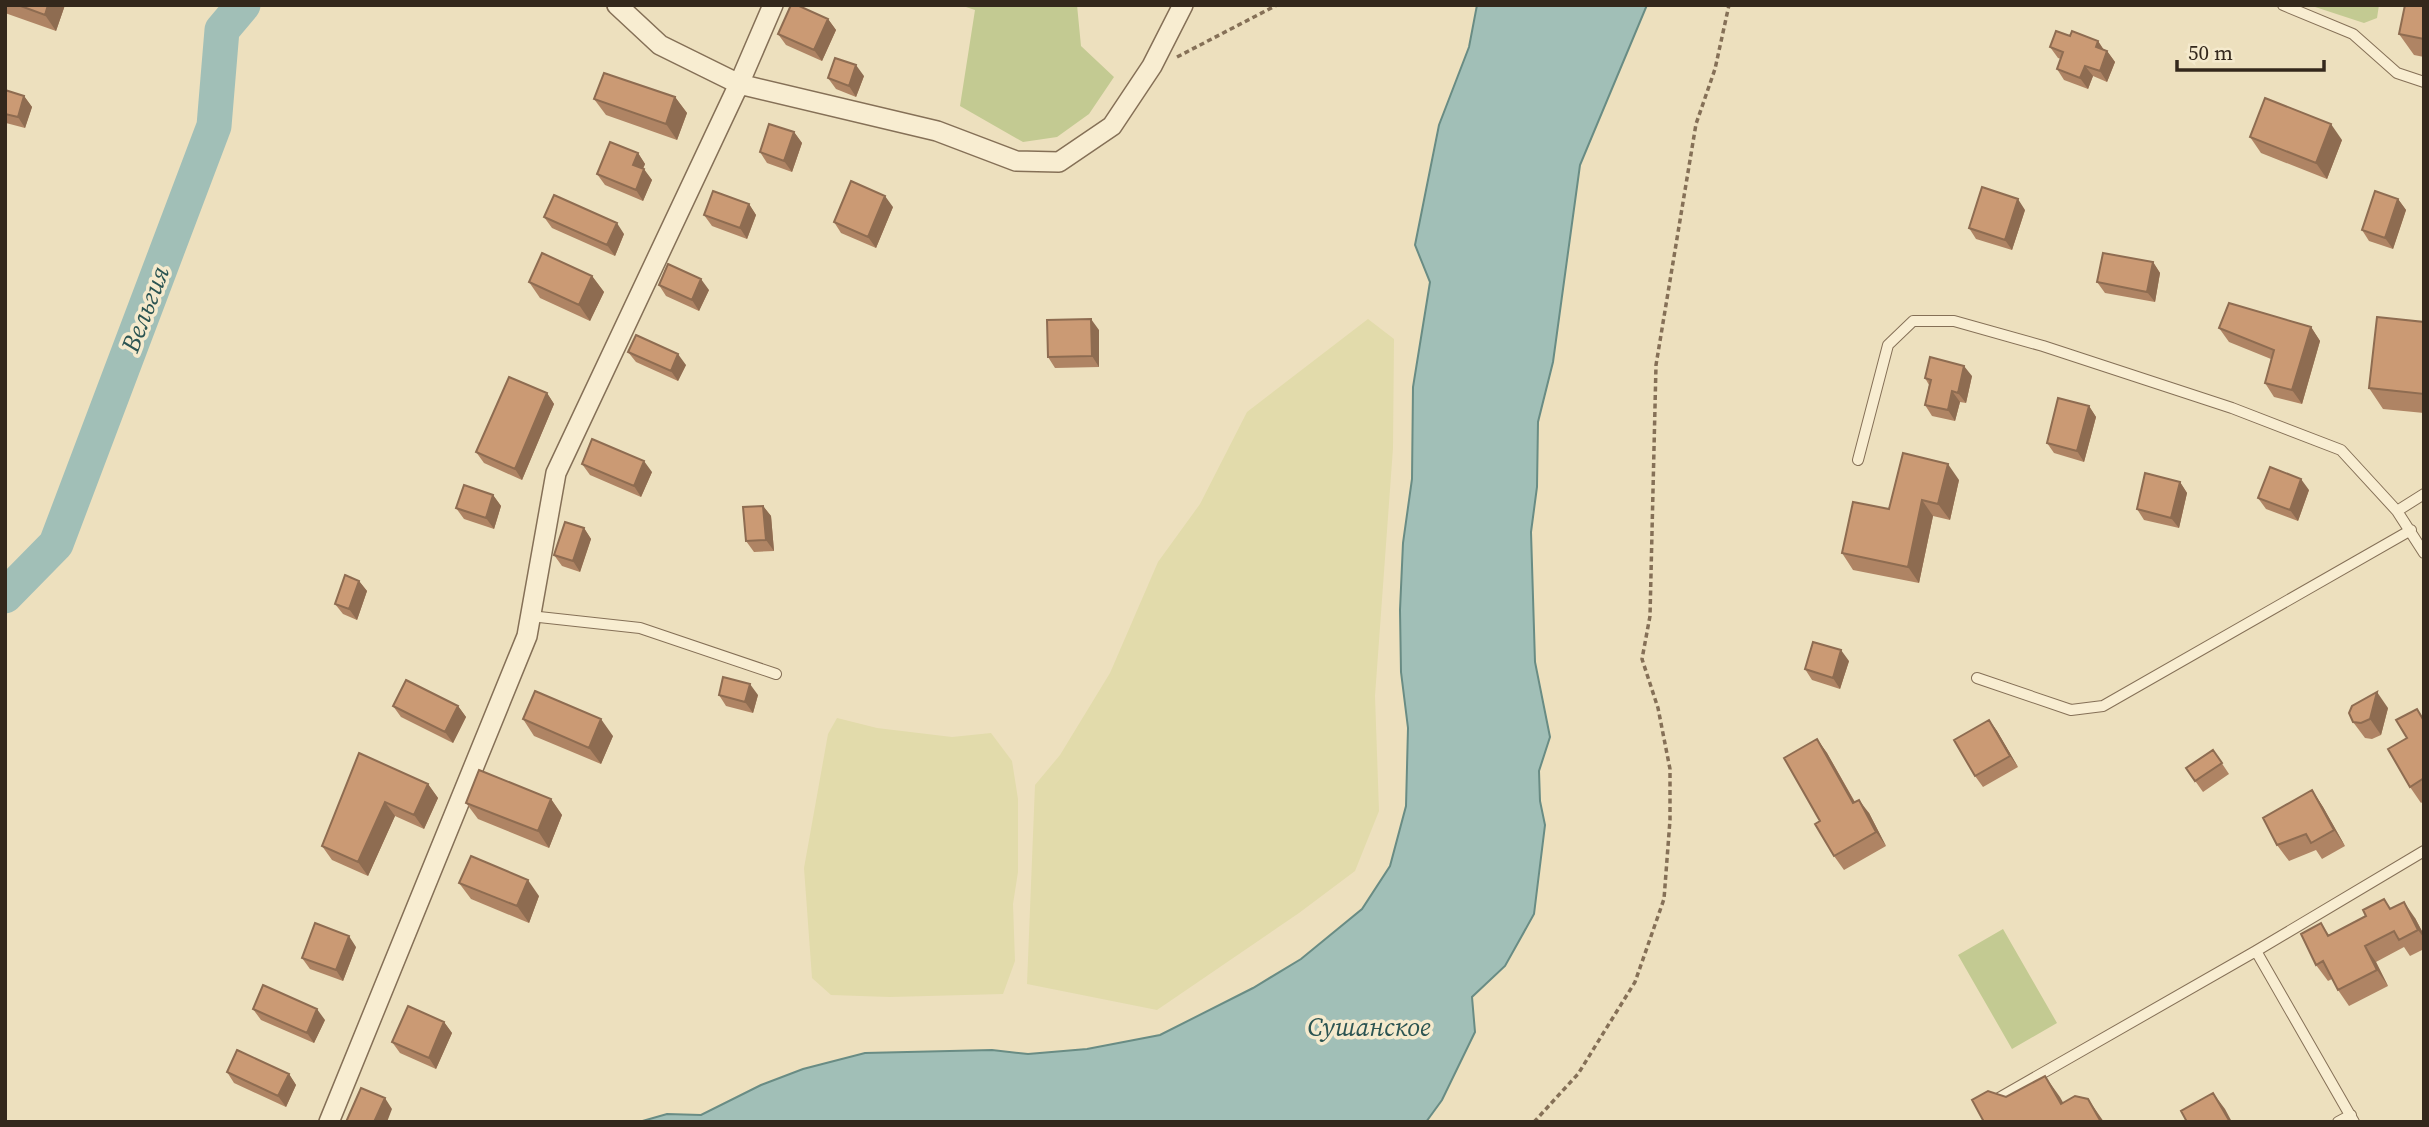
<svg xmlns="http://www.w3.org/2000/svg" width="2429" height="1127" viewBox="0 0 2429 1127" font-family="'Source Serif 4',serif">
<rect width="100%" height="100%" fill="#ede0be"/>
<path fill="#e2dbab" d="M 1368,319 L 1394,339 L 1393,448 L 1375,696 L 1379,811 L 1355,871 L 1299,913 L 1157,1010 L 1027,984 L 1035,785 L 1060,755 L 1110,673 L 1158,562 L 1200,504 L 1247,412 Z
M 837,718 L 877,728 L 952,737 L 991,733 L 1012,761 L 1018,799 L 1018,872 L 1013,904 L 1015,961 L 1003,994 L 890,997 L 831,995 L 812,978 L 804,868 L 828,734 Z"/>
<path fill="#c3ca92" d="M 960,5 L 1077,5 L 1081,46 L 1114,77 L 1089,114 L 1057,137 L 1023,142 L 960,106 L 975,10 Z
M 2309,5 L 2379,5 L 2377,18 L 2364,23 Z
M 2003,929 L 2057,1023 L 2012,1049 L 1958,955 Z"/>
<path fill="#a1bfb7" stroke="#698c84" stroke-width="2" d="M 1477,5 L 1647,5 L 1580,165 L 1553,362 L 1538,422 L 1537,487 L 1531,532 L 1535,662 L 1550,737 L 1539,771 L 1540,801 L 1545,825 L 1534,914 L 1505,966 L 1472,997 L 1475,1032 L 1442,1100 L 1426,1122 L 639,1122 L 667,1114 L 701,1115 L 761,1085 L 803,1069 L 865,1053 L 992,1050 L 1028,1054 L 1087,1049 L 1160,1035 L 1253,988 L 1301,959 L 1362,909 L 1390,866 L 1406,806 L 1408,728 L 1401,672 L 1400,610 L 1403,543 L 1412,479 L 1413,387 L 1430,282 L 1415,245 L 1439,125 L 1469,47 Z"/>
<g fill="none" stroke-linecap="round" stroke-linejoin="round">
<path stroke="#a1bfb7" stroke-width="35" d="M 5,596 L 56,544 L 214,126 L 222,30 L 243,5"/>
<defs>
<path id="lane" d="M 2283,5 L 2353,34 L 2397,73 L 2424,82
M 1858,460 L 1888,345 L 1913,321 L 1954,321 L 2043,346 L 2232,408 L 2341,450 L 2397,511 L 2424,553
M 2397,511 L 2424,494
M 530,616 L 640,628 L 776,674
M 1977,678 L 2071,710 L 2103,706 L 2411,530
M 2256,951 L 2424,851
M 1992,1102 L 2256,951 L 2354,1122
M 2338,1122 L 2351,1115"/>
<path id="street" d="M 617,5 L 660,45 L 739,84 L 937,131 L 1016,161 L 1059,162 L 1112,126 L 1152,66 L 1183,5
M 329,1122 L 527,636 L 556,473 L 739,84 L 773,5"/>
</defs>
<use href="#lane" stroke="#857057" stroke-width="12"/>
<use href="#street" stroke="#857057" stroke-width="22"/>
<path stroke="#857057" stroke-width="3.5" stroke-dasharray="5 3.5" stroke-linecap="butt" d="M 1177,57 L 1277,5
M 1534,1122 L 1578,1074 L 1635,982 L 1664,899 L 1670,820 L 1670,769 L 1658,708 L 1642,659 L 1650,616 L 1656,365 L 1696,124 L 1715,69 L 1729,5"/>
<use href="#lane" stroke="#f8edd1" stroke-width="10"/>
<use href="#street" stroke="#f8edd1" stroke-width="19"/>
</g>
<path fill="#af8464" d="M 5,5 L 65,5 L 56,31 L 5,13 Z
M 2424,5 L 2424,57 L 2414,55 L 2399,34 Z
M 828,19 L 836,30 L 822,61 L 786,45 L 778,34 Z
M 2070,36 L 2098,41 L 2104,50 L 2107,51 L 2115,62 L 2107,82 L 2093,76 L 2088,89 L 2064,80 L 2057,69 L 2061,59 L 2058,58 L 2050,47 Z
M 864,76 L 856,97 L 836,89 L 828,78 Z
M 5,90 L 24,96 L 32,107 L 25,128 L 6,123 L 5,121 Z
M 675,97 L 687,113 L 677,140 L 606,115 L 594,99 Z
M 794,132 L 802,143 L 792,172 L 767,163 L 760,152 Z
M 2250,137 L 2342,140 L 2327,179 L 2261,153 Z
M 638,153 L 645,164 L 643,169 L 652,180 L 643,201 L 605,185 L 597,174 Z
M 2398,199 L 2406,210 L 2393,249 L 2369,241 L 2362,230 Z
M 749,204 L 756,215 L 747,239 L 712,226 L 704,215 Z
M 893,207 L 876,248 L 841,233 L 834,222 Z
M 2025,210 L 2012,250 L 1976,239 L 1969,228 Z
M 544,217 L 624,234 L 615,256 L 552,228 Z
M 2153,262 L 2160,273 L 2155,302 L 2105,293 L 2097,282 Z
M 592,276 L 604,292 L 590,321 L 540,298 L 529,282 Z
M 659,285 L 709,290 L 699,311 L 666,296 Z
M 2424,322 L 2424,413 L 2383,409 L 2369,388 Z
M 2311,327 L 2320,341 L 2302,404 L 2274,397 L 2265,383 L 2271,359 L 2229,342 L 2219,328 Z
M 1099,330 L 1099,367 L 1055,368 L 1048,357 Z
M 628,352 L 686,365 L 678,381 L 636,362 Z
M 1972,376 L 1966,403 L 1960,402 L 1955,421 L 1932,416 L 1925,405 L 1929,385 L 1925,378 Z
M 547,393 L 554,404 L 522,480 L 484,463 L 476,452 Z
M 2089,406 L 2096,417 L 2084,462 L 2054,453 L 2047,443 Z
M 582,464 L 652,472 L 641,497 L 590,475 Z
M 1959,480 L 1950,520 L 1933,516 L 1919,583 L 1853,570 L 1842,553 L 1889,509 Z
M 2180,482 L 2187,493 L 2179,528 L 2144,520 L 2137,509 Z
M 2309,490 L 2298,521 L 2266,509 L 2258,498 Z
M 493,495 L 501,506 L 494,529 L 464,519 L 456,508 Z
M 763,506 L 771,516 L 774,551 L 754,552 L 746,541 Z
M 584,528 L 591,539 L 580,572 L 562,566 L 554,555 Z
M 359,581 L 367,591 L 357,620 L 343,614 L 335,604 Z
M 1849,661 L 1840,689 L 1812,680 L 1805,669 Z
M 719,695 L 758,695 L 753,713 L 726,706 Z
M 393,706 L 458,706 L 466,717 L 453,743 L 401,717 Z
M 2388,708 L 2381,735 L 2372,739 L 2365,738 L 2353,722 Z
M 2417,709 L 2424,719 L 2424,801 L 2421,803 L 2410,787 L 2407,738 Z
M 523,719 L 613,736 L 601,764 L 534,736 Z
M 1989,720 L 1997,731 L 2018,767 L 1983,787 L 1975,776 Z
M 1817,739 L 1827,753 L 1855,802 L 1869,813 L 1886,846 L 1844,870 L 1834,856 L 1820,821 Z
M 2213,750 L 2229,774 L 2203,792 L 2186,768 Z
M 359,753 L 428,784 L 438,798 L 424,829 L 395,816 L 368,876 L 332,860 L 322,846 Z
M 2312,790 L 2323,807 L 2345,846 L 2322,859 L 2316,850 L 2289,861 L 2277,845 Z
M 551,799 L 562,815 L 549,848 L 478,819 L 466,803 Z
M 459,883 L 539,896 L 529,923 L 471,899 Z
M 2384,899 L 2391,909 L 2415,918 L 2424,935 L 2424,949 L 2410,956 L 2404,947 L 2376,962 L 2388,986 L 2349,1006 L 2338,990 L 2332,979 L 2328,981 L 2316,965 L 2321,923 L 2329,935 L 2366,916 Z
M 356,947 L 343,981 L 310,969 L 302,958 Z
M 253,1009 L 325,1020 L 314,1043 L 261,1020 Z
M 444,1022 L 452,1033 L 436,1069 L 400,1053 L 392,1042 Z
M 227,1072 L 289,1074 L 296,1085 L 286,1107 L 234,1083 Z"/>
<path fill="#8e6c51" d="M 48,5 L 65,5 L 56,31 L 45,15 Z
M 828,19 L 836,30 L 822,61 L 814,50 Z
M 2098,41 L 2105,52 L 2096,47 Z
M 2107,51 L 2115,62 L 2107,82 L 2100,71 Z
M 856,65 L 864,76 L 856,97 L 849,86 Z
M 2085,66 L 2093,76 L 2088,89 L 2080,78 Z
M 24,96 L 32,107 L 25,128 L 18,117 Z
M 675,97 L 687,113 L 677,140 L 666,124 Z
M 2331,124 L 2342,140 L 2327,179 L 2316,163 Z
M 794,132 L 802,143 L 792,172 L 784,161 Z
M 638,153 L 645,164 L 640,175 L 633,165 Z
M 644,169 L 652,180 L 643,201 L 636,190 Z
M 885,196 L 893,207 L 876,248 L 868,237 Z
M 2018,199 L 2025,210 L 2012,250 L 2005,240 Z
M 2398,199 L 2406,210 L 2393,249 L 2385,238 Z
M 749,204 L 756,215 L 747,239 L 740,228 Z
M 617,223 L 624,234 L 615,256 L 607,245 Z
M 2153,262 L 2160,273 L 2155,302 L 2147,292 Z
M 592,276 L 604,292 L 590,321 L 579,305 Z
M 701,279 L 709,290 L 699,311 L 692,300 Z
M 1091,319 L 1099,330 L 1099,367 L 1092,356 Z
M 2311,327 L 2320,341 L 2302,404 L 2292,390 Z
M 678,354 L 686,365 L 678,381 L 671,371 Z
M 1964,366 L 1972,376 L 1966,403 L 1958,393 Z
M 1952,391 L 1960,402 L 1955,421 L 1948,410 Z
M 547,393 L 554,404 L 522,480 L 515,469 Z
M 2089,406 L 2096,417 L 2084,462 L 2077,451 Z
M 644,461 L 652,472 L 641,497 L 634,486 Z
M 1948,464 L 1959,480 L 1950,520 L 1938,504 Z
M 2301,479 L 2309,490 L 2298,521 L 2290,510 Z
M 2180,482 L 2187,493 L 2179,528 L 2171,518 Z
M 493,495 L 501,506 L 494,529 L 486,518 Z
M 1922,500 L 1933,516 L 1919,583 L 1908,567 Z
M 763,506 L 771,516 L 774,551 L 766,540 Z
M 584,528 L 591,539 L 580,572 L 573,561 Z
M 359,581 L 367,591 L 357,620 L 349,609 Z
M 1841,650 L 1849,661 L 1840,689 L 1833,678 Z
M 750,684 L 758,695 L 753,713 L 745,702 Z
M 2377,692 L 2388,708 L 2381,735 L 2370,719 Z
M 458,706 L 466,717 L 453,743 L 445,732 Z
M 601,719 L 613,736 L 601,764 L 589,748 Z
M 1989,720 L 1997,731 L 2018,767 L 2010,756 Z
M 1817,739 L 1827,753 L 1863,817 L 1853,803 Z
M 428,784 L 438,798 L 424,829 L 414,815 Z
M 2312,790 L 2323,807 L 2345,846 L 2334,830 Z
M 551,799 L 562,815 L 549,848 L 538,831 Z
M 1859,800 L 1869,813 L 1886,846 L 1876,832 Z
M 385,802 L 395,816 L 368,876 L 358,862 Z
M 528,880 L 539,896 L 529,923 L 517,906 Z
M 2404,902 L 2415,918 L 2424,935 L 2424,938 L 2418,930 Z
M 349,936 L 356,947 L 343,981 L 336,970 Z
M 2365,946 L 2376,962 L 2388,986 L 2377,970 Z
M 317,1009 L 325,1020 L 314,1043 L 307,1033 Z
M 444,1022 L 452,1033 L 436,1069 L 429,1058 Z
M 289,1074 L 296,1085 L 286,1107 L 278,1096 Z
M 2045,1076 L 2060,1097 L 2074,1122 L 2061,1104 Z
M 2213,1093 L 2225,1109 L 2232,1122 L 2230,1122 Z
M 385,1098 L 392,1109 L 387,1122 L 374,1122 Z
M 2088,1099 L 2104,1122 L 2101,1122 Z"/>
<path fill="#cb9a74" stroke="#8e6c51" stroke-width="2" d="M 18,5 L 48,5 L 45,15 Z
M 791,5 L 797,5 L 828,19 L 814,50 L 778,34 Z
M 2405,5 L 2424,5 L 2424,39 L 2399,34 Z
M 2056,31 L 2070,36 L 2072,31 L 2098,41 L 2096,47 L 2107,51 L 2100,71 L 2085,66 L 2080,78 L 2057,69 L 2063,52 L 2050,47 Z
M 835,58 L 856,65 L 849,86 L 828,78 Z
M 604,73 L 675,97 L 666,124 L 594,99 Z
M 5,90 L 24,96 L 18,117 L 5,114 Z
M 2265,98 L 2331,124 L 2316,163 L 2250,137 Z
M 769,124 L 794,132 L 784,161 L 760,152 Z
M 610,142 L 638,153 L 633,165 L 644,169 L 636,190 L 597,174 Z
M 851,181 L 885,196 L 868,237 L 834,222 Z
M 1982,187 L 2018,199 L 2005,240 L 1969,228 Z
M 713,191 L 749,204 L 740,228 L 704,215 Z
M 2375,191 L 2398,199 L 2385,238 L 2362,230 Z
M 554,195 L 617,223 L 607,245 L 544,217 Z
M 542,253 L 592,276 L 579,305 L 529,282 Z
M 2103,253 L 2153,262 L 2147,292 L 2097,282 Z
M 668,264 L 701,279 L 692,300 L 659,285 Z
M 2229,303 L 2311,327 L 2292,390 L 2265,383 L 2274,350 L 2219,328 Z
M 2377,317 L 2424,322 L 2424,394 L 2369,388 Z
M 1091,319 L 1092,356 L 1048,357 L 1047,320 Z
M 636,335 L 678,354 L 671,371 L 628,352 Z
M 1930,357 L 1964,366 L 1958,393 L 1952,391 L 1948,410 L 1925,405 L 1931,380 L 1925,378 Z
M 509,377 L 547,393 L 515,469 L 476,452 Z
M 2058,398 L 2089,406 L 2077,451 L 2047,443 Z
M 592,439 L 644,461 L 634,486 L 582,464 Z
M 1903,453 L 1948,464 L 1938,504 L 1922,500 L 1908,567 L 1842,553 L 1853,502 L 1889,509 Z
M 2270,467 L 2301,479 L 2290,510 L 2258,498 Z
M 2145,473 L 2180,482 L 2171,518 L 2137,509 Z
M 464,485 L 493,495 L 486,518 L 456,508 Z
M 763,506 L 766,540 L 746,541 L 743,507 Z
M 565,522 L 584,528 L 573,561 L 554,555 Z
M 345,575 L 359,581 L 349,609 L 335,604 Z
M 1813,642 L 1841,650 L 1833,678 L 1805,669 Z
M 723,677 L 750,684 L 745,702 L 719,695 Z
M 406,680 L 458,706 L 445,732 L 393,706 Z
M 535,691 L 601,719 L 589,748 L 523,719 Z
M 2377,692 L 2370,719 L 2361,723 L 2353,722 L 2349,713 L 2352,706 Z
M 2417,709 L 2424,721 L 2424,778 L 2410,787 L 2388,749 L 2407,738 L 2396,720 Z
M 1989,720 L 2010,756 L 1975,776 L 1954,740 Z
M 1817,739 L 1853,803 L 1859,800 L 1876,832 L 1834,856 L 1815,824 L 1820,821 L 1784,758 Z
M 2213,750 L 2222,763 L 2195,781 L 2186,768 Z
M 359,753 L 428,784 L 414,815 L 385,802 L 358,862 L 322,846 Z
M 479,770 L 551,799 L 538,831 L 466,803 Z
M 2312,790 L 2334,830 L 2311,843 L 2306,834 L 2277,845 L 2263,818 Z
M 471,856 L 528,880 L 517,906 L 459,883 Z
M 2384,899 L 2390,909 L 2404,902 L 2418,930 L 2399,940 L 2394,931 L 2365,946 L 2377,970 L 2338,990 L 2323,961 L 2316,965 L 2301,934 L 2321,923 L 2328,936 L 2366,916 L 2363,910 Z
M 315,923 L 349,936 L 336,970 L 302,958 Z
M 263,985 L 317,1009 L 307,1033 L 253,1009 Z
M 408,1006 L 444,1022 L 429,1058 L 392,1042 Z
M 237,1050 L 289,1074 L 278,1096 L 227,1072 Z
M 2045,1076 L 2061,1104 L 2075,1096 L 2088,1099 L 2101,1122 L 1984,1122 L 1972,1100 L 1988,1091 L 2006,1097 Z
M 361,1088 L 385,1098 L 374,1122 L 346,1122 Z
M 2213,1093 L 2230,1122 L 2187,1122 L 2181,1111 Z"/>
<g text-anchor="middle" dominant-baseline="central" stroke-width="7" stroke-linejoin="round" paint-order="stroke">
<g font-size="26" font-style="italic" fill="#2b5452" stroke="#f5eacd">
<text transform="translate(145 309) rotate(-69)">Вельгия</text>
<text x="1369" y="1027">Сушанское</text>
</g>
</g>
<rect width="2429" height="1127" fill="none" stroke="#34281c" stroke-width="14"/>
<path d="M2177 60v10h147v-10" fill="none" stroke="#34281c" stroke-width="3.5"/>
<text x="2188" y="60" font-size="21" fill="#34281c" stroke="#f5eacd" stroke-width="5" paint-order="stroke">50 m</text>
</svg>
